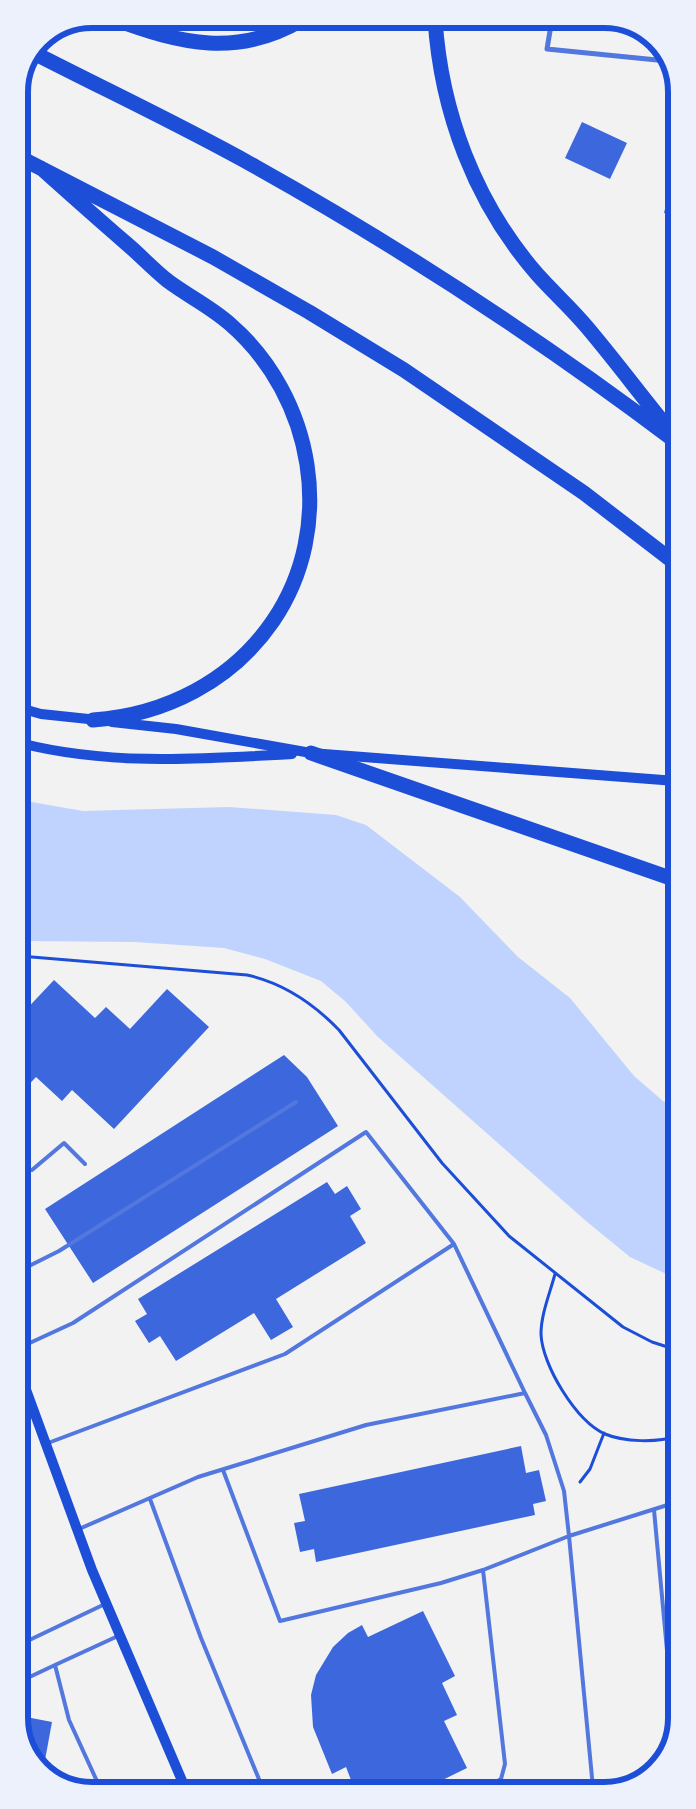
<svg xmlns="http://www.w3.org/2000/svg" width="696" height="1809" viewBox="0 0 696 1809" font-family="'Exo 2',sans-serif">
<rect width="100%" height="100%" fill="#f2f2f2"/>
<path fill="#bfd3fe" d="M 20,800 L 83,811 L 229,807 L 336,815 L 366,825 L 460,897 L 518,957 L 570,998 L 634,1076 L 663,1101 L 676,1107 L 677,1279 L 630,1257 L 586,1221 L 378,1037 L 346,1002 L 321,981 L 265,959 L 224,948 L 135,942 L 20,941 Z"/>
<path fill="#3d67dc" d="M 582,122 L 627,143 L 610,179 L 565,158 Z
M 674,171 L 675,171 L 675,216 L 664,213 Z
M 54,980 L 95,1018 L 106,1007 L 130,1029 L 167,989 L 209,1027 L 114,1129 L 72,1090 L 62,1101 L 36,1077 L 20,1094 L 20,1016 Z
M 284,1055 L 307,1077 L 338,1126 L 93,1283 L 45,1209 Z
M 327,1182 L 335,1194 L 347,1186 L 361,1209 L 350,1216 L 366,1243 L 276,1299 L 293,1327 L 271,1340 L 254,1313 L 176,1361 L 160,1336 L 149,1343 L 135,1321 L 147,1314 L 138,1299 Z
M 521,1446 L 526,1473 L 539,1470 L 546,1501 L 533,1504 L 535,1515 L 316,1562 L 314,1549 L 300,1552 L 294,1523 L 305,1521 L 299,1494 Z
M 423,1611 L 455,1676 L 442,1683 L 457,1715 L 444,1721 L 467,1768 L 424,1789 L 361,1789 L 351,1780 L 346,1767 L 332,1774 L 313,1727 L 311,1695 L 316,1675 L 333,1647 L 348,1633 L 362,1625 L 368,1637 Z
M 21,1716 L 52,1722 L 43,1771 L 21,1737 Z"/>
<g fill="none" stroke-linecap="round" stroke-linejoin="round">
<path stroke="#1d4ed8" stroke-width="3" d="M 20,956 L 247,975 C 283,983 314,1004 339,1030 L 442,1163 L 509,1236 L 623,1327 L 652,1342 L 677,1350
M 555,1274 C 550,1293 541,1314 541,1334 C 542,1365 576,1421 605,1434 C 624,1442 657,1443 677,1436
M 580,1482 L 590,1469 L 604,1433"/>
<path stroke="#5277de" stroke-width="4" d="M 20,1171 L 32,1170 L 64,1143 L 85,1164
M 454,1244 L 525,1393
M 21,1270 L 59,1251 L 296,1102
M 21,1347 L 73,1323 L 366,1132 L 454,1244 L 285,1354 L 48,1443
M 223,1470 L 280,1621 L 441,1583 L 483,1570 L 569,1536 L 593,1788
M 150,1499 L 201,1638 L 263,1789
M 654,1510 L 674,1726
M 79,1529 L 198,1477 L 366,1425 L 525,1393 L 546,1435 L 564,1491 L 569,1536 L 677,1502
M 483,1570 L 505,1764 L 501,1779 L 486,1788
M 21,1644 L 105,1604
M 21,1681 L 55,1665
M 101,1790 L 69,1720 L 55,1665 L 118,1636"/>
<path stroke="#5277de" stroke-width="5" d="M 552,19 L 547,49 L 667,61
M 21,1401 L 29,1397"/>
<path stroke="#1d4ed8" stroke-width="10" d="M 20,708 L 41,714 L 98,720
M 112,722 L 176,729 L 311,753 L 676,781
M 20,743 C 110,766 201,759 292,754
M 21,1376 L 92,1570 L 186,1790"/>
<path stroke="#1d4ed8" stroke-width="15" d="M 114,19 C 181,44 238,58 303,19
M 435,19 C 441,112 475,203 537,274 C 553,292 571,308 586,326 C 614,359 640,394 667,427
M 34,53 C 108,91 183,126 256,167 C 401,248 541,340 675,441
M 19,157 L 213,257 L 309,312 L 404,370 L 584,493 L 675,563
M 41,168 C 70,194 98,219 127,244 C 141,256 154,270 168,281 C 188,296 211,307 230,324 C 314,397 337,527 273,621 C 232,681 165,715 93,720
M 311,753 L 676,880"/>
</g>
<path d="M0 0H696V1809H0ZM92 28H604A64 64 0 0 1 668 92V1718A64 64 0 0 1 604 1782H92A64 64 0 0 1 28 1718V92A64 64 0 0 1 92 28Z" fill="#edf1fc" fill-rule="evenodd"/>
<path fill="none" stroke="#1d4ed8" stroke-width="6" d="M92 28H604A64 64 0 0 1 668 92V1718A64 64 0 0 1 604 1782H92A64 64 0 0 1 28 1718V92A64 64 0 0 1 92 28Z"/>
</svg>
